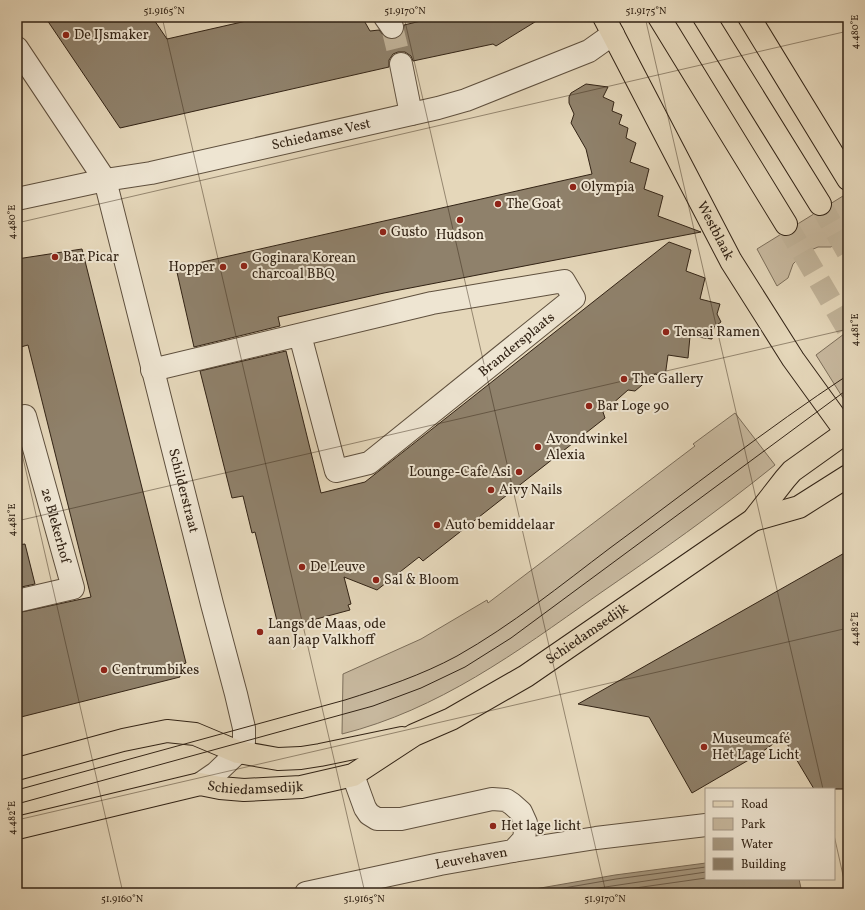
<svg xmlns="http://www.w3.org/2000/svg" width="865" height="910" viewBox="0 0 865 910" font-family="Vollkorn,serif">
<rect width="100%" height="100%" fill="#e5d7ba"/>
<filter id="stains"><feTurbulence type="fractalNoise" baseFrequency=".005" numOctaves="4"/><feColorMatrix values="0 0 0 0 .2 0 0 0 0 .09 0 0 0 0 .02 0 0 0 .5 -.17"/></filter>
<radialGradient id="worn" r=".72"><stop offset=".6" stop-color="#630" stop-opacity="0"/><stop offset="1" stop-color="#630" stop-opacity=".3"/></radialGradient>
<path fill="#c7b89e" stroke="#7c6e5a" d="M 843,196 L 848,204 L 848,234 L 831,247 L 818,247 L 804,253 L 793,264 L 788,278 L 777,286 L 757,249 Z
M 848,331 L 848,406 L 816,355 Z
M 735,413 L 775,465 C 717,512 657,554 596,596 C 517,652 438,710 342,734 L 343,674 L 421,639 L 487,600 L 488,603 L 695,446 L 693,444 Z"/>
<path fill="#a89a82" stroke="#796a56" d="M 706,863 L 706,879 L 799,879 L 802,893 L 512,893 L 615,875 Z"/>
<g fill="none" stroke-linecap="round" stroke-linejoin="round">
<path stroke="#6d5e4c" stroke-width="1" d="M 535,893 L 616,879 L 706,867
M 565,893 L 706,872
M 600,893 L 706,878"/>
</g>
<path fill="#8f816b" stroke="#322315" d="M 45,17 L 152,17 L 167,39 L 264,17 L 362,17 L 370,31 L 379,30 L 386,38 L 393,39 L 399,37 L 403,33 L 404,25 L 421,21 L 421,17 L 543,17 L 496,46 L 493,44 L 413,61 L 411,56 L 405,52 L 398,52 L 393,54 L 389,60 L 389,67 L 120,128 Z
M 586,84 L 608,87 L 603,97 L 614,102 L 612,111 L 622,115 L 619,124 L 628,128 L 626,138 L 636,143 L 630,162 L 649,169 L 644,189 L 663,196 L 658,216 L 701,232 L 384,293 L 278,317 L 280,326 L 194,347 L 176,268 L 592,174 L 586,149 L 571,123 L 574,114 L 569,103 L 569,97 L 571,93 Z
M 669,242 L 691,250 L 686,271 L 705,278 L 700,299 L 720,304 L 717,314 L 721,322 L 714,327 L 712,339 L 690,336 L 688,358 L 668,355 L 665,377 L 655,374 L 635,391 L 628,390 L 603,412 L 605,418 L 423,561 L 419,557 L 377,590 L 344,577 L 351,604 L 348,605 L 350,610 L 279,629 L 255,532 L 252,533 L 243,496 L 232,498 L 200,371 L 286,351 L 321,493 L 365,482 Z
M 82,249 L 186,663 L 177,666 L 180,677 L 17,718 L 17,613 L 91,597 L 28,345 L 17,348 L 17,259 Z
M 25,544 L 35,584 L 17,588 L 17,545 Z
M 848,551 L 848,789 L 814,789 L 783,737 L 759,754 L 692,793 L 649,717 L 578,704 Z"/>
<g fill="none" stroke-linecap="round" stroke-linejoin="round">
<path stroke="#c1b399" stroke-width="22" stroke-dasharray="22 11" stroke-linecap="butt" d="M 392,27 L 401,64"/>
<path stroke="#c1b399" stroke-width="22" stroke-dasharray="22 11" stroke-linecap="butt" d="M 820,204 L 848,253
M 786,224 L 848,330"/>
<defs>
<g id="minor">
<path d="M 385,17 L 392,27"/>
<path id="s1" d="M 17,48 L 105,180 L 212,604 L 236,694 L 244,728 L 244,742 L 238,752 L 216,773 L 200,784"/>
<path d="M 401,64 L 411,114"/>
<path id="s2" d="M 17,199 L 105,180 L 151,173 L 438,108 L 466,100 L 589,51 L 613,34"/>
<path d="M 152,370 L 432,303 L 564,281 L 574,298 L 369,463 L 336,471 L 300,335"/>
<path id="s3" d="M 17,418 L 25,416 L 73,588 L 17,601"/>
<path d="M 513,851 L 596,838 L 706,825"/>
<path id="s4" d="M 306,893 L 440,864 L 513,851 L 524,839 L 526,823 L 521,812 L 512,804 L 506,800 L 492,799 L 401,819 L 377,819 L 369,814 L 365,808 L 353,775"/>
</g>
<g id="major">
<path id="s5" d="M 604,17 L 731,261 L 793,359 L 848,435"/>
<path d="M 659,17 L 786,224"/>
<path d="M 704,17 L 820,204"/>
<path d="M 749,17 L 848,179"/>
<path d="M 753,520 L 799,507 L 848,476"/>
<path d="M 17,769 L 123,740 L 167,731 L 195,734 L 238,752 L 278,759 L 301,758 L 320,755 L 402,738"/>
<path id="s6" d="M 17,828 L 200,784 L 220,788 L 244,790 L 301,787 L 353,775 L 414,735 L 451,719 L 526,676 L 753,520 L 785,479 L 792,471 L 848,431"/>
</g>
</defs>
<use href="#minor" stroke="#5f503e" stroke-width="24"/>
<use href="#major" stroke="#322315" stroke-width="24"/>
<use href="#minor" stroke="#eee5d2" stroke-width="22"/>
<use href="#major" stroke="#e5d7ba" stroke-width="22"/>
<path stroke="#322315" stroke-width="1" d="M 17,790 L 345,700 C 383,688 422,675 457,656 C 512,625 561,585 610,548 C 689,490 766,429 848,375
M 17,804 L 373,706 L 421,688 L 465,667 L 511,638 L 848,389"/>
</g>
<path fill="none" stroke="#322315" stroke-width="1" stroke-opacity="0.45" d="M 162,17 L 365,893M 404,17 L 606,893M 645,17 L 823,789M 17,223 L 848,31M 17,432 L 123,893M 17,521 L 848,329M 17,820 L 848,628M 834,835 L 847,893"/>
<g fill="#8f2418" stroke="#eee5d2" stroke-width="1.5">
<circle cx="66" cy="35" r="4"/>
<circle cx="573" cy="187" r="4"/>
<circle cx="498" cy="204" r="4"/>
<circle cx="460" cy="220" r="4"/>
<circle cx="383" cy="232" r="4"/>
<circle cx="55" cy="257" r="4"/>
<circle cx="244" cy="266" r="4"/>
<circle cx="223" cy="267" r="4"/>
<circle cx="666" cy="332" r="4"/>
<circle cx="624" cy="379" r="4"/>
<circle cx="589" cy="406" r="4"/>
<circle cx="538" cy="447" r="4"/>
<circle cx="519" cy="472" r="4"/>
<circle cx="491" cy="490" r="4"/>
<circle cx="437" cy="525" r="4"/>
<circle cx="302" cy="567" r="4"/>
<circle cx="376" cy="580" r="4"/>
<circle cx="260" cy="632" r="4"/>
<circle cx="104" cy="670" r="4"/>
<circle cx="704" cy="747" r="4"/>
<circle cx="493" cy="826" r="4"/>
</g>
<g text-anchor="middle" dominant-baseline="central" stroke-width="4" stroke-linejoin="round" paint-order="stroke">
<g font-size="14" fill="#322315" stroke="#eee5d2" text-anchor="start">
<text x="74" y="35">De IJsmaker</text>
<text x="581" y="187">Olympia</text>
<text x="506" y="204">The Goat</text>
<text x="391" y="232">Gusto</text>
<text x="460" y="235" text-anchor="middle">Hudson</text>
<text x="63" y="257">Bar Picar</text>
<text x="252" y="258">Goginara Korean<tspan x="252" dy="16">charcoal BBQ</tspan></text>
<text x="215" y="267" text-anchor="end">Hopper</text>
<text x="674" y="332">Tensai Ramen</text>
<text x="632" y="379">The Gallery</text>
<text x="597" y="406">Bar Loge 90</text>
<text x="546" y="439">Avondwinkel<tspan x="546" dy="16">Alexia</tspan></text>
<text x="511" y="472" text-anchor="end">Lounge-Cafe Asi</text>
<text x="499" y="490">Aivy Nails</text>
<text x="445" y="525">Auto bemiddelaar</text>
<text x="310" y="567">De Leuve</text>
<text x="384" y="580">Sal &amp; Bloom</text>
<text x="268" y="624">Langs de Maas, ode<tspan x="268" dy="16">aan Jaap Valkhoff</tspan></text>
<text x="112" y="670">Centrumbikes</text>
<text x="712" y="739">Museumcafé<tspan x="712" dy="16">Het Lage Licht</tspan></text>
<text x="501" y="826">Het lage licht</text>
</g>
<g font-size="14" fill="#322315" stroke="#eee5d2">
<text stroke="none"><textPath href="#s2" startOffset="311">Schiedamse Vest</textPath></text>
<text stroke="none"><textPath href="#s5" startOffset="241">Westblaak</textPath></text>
<text transform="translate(517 345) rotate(-39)">Brandersplaats</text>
<text stroke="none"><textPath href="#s1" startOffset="479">Schilderstraat</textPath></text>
<text stroke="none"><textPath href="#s3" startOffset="122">2e Blekerhof</textPath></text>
<text stroke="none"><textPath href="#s6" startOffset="617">Schiedamsedijk</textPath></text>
<text stroke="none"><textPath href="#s6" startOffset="244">Schiedamsedijk</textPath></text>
<text stroke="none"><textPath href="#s4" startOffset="169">Leuvehaven</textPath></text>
</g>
</g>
<rect width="865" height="910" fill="none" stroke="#e5d7ba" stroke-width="44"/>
<rect x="705" y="788" width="130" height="92" fill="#eee5d2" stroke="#a39786"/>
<rect x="713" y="801" width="20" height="6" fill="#e5d7ba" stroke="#a39786"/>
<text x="741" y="808" font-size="12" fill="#322315">Road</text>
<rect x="713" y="818" width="20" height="12" fill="#c7b89e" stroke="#a39786"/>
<text x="741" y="828" font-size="12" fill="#322315">Park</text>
<rect x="713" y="838" width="20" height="12" fill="#a89a82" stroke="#a39786"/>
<text x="741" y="848" font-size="12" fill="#322315">Water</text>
<rect x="713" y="858" width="20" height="12" fill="#8f816b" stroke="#a39786"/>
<text x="741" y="868" font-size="12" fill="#322315">Building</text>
<rect x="22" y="22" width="821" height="866" fill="none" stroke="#322315" stroke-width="1.5"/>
<g font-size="10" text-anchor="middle" fill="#322315">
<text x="164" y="14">51.9165°N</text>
<text x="405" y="14">51.9170°N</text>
<text x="646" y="14">51.9175°N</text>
<text transform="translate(854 32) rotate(-90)" y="4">4.480°E</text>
<text transform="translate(11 222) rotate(-90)" y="4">4.480°E</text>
<text transform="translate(854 330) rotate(-90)" y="4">4.481°E</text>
<text transform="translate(11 520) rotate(-90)" y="4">4.481°E</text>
<text transform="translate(854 629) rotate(-90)" y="4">4.482°E</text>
<text transform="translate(11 818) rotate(-90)" y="4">4.482°E</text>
<text x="122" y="902">51.9160°N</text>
<text x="364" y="902">51.9165°N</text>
<text x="605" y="902">51.9170°N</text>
</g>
<rect width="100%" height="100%" filter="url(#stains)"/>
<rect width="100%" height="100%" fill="url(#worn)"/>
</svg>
